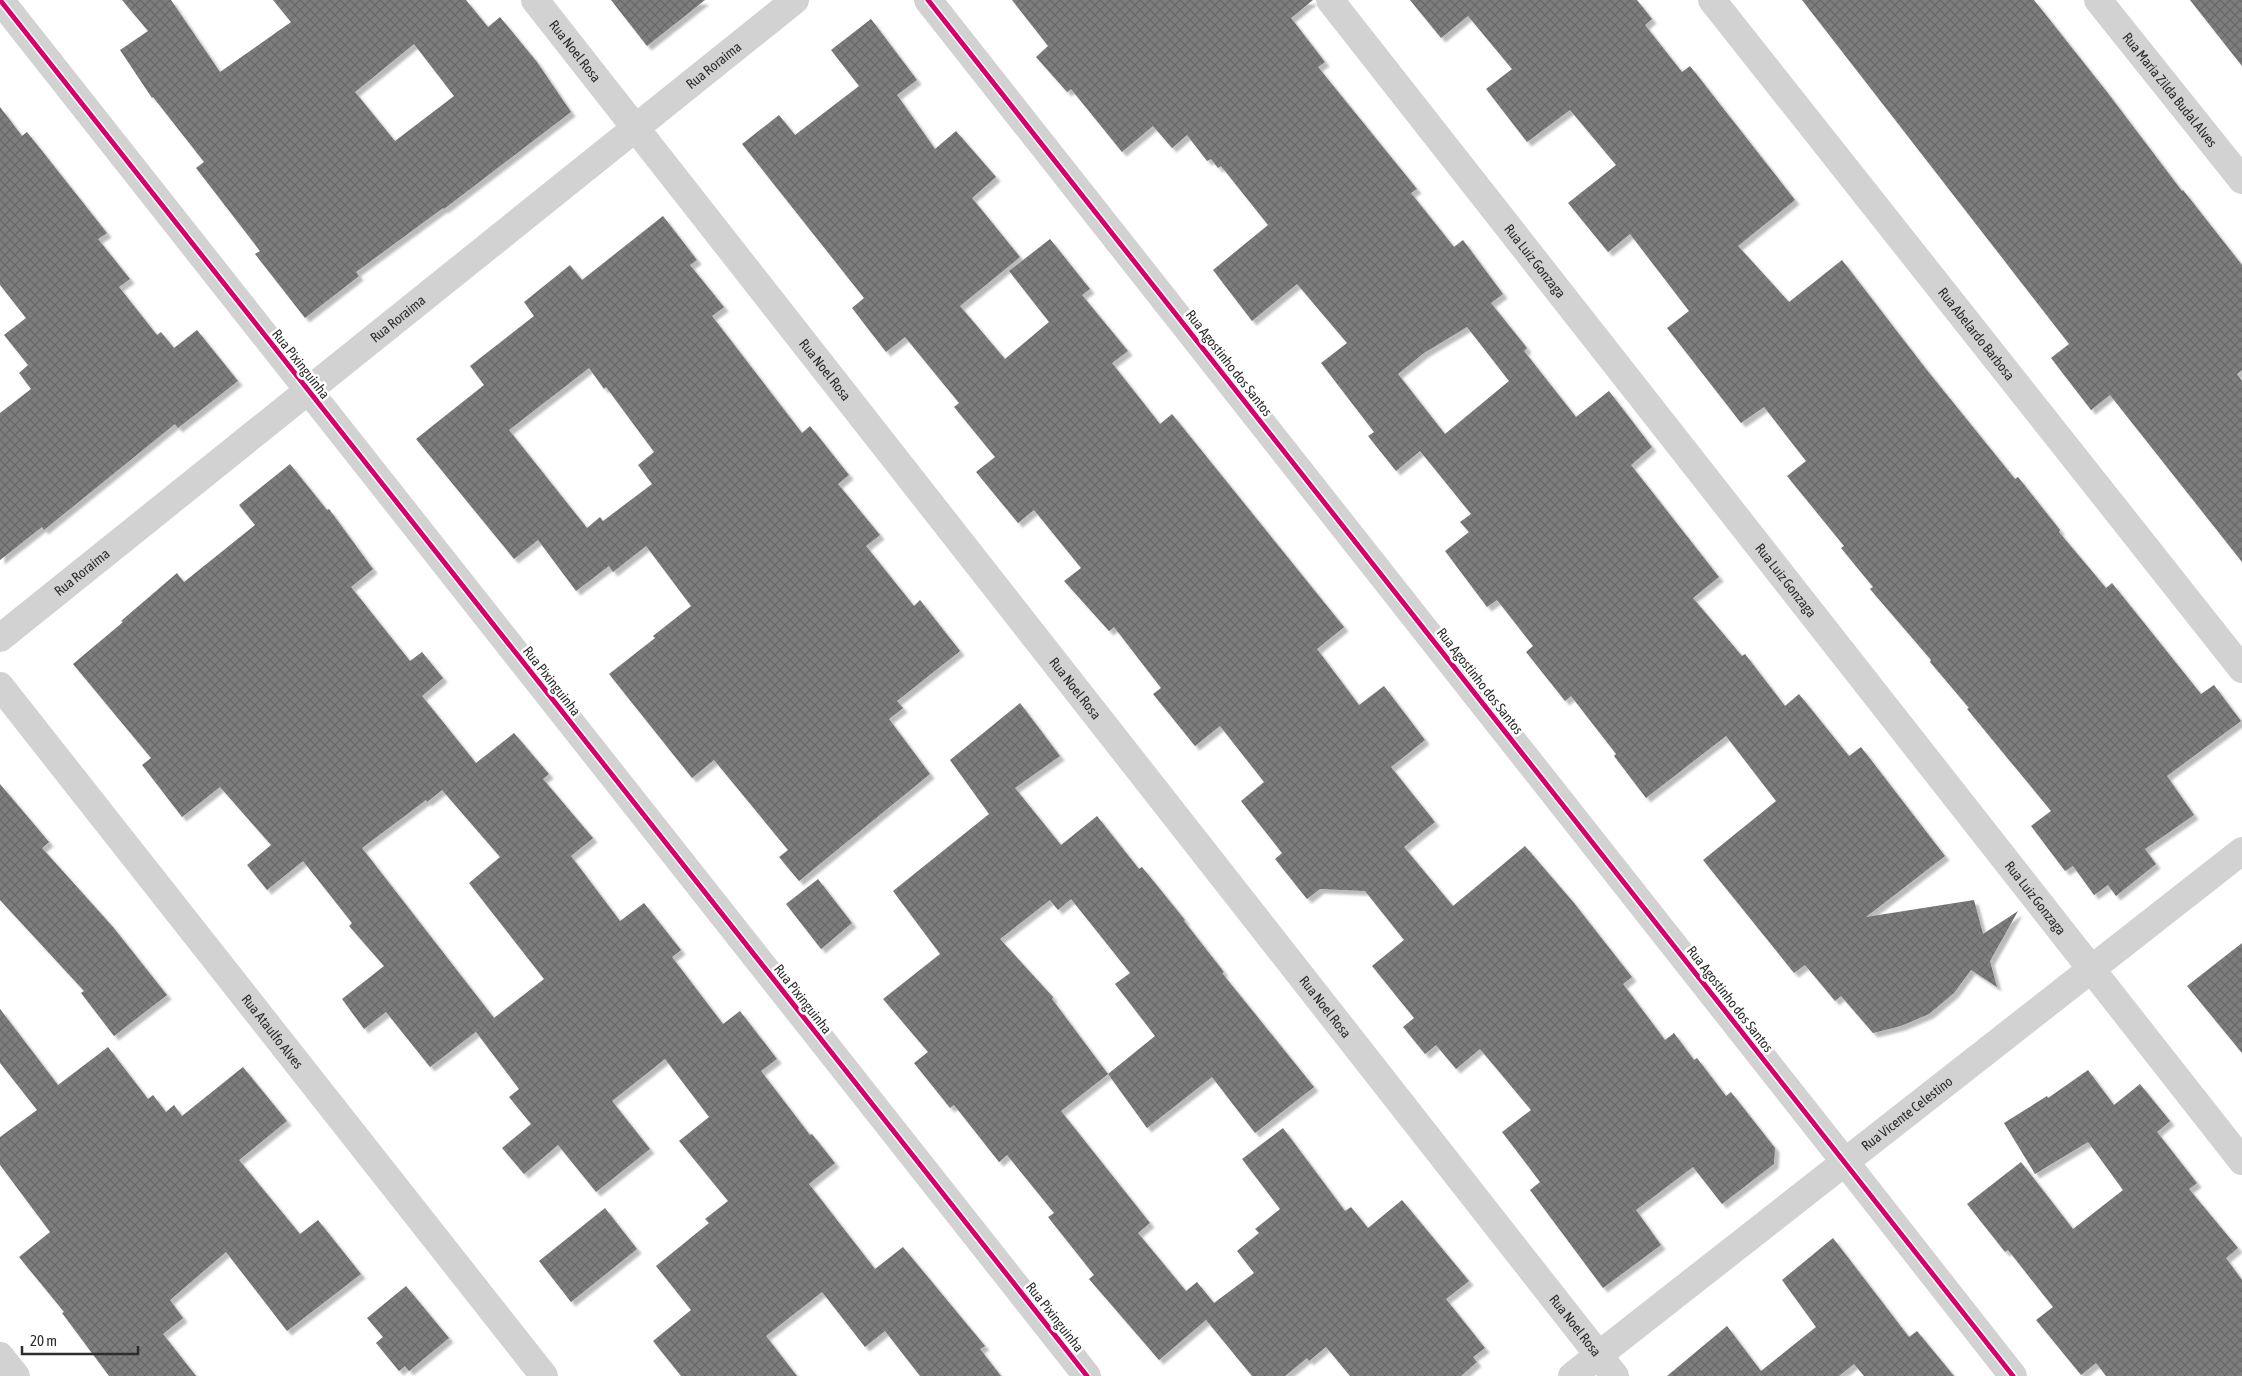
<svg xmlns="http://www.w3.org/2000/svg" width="2242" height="1376" viewBox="0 0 2242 1376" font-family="'Asap Condensed',sans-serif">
<defs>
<pattern id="building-cross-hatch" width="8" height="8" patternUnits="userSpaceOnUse" patternTransform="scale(1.25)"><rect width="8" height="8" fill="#7e7e7e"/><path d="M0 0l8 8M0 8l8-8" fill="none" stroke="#686868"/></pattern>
<filter id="shadow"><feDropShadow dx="4.5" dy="4.5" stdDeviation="1" flood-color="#0004"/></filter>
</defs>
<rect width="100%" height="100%" fill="#fff"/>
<path fill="url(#building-cross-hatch)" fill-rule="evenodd" filter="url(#shadow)" d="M 122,0 L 171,0 L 220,72 L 291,22 L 273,0 L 466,0 L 488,27 L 500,17 L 537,62 L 571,112 L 444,209 L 443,208 L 356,272 L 359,276 L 305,318 L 255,254 L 260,251 L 196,168 L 204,162 L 153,97 L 152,98 L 120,50 L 148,31 ZM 414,44 L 454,96 L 395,141 L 355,92 Z
M 611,0 L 705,0 L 647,46 Z
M 1012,0 L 1313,0 L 1291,18 L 1325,62 L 1318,67 L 1417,189 L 1411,193 L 1454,247 L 1463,240 L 1503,294 L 1491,303 L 1527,348 L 1524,351 L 1576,417 L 1609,391 L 1652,447 L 1631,465 L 1719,577 L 1693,598 L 1742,656 L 1745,654 L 1785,706 L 1799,694 L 1849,756 L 1861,747 L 1945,856 L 1866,917 L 1974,900 L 1983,934 L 2018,911 L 1990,961 L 1997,987 L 1971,970 L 1954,993 L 1929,1014 L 1901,1026 L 1873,1033 L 1841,996 L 1835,1001 L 1805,965 L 1794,973 L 1703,860 L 1776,801 L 1726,736 L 1646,798 L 1614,756 L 1616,754 L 1571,696 L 1565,701 L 1526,652 L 1533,646 L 1497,600 L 1487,607 L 1445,551 L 1469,532 L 1460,522 L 1471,514 L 1420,451 L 1396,471 L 1368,436 L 1374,432 L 1321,363 L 1347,343 L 1297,284 L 1252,321 L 1213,270 L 1268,225 L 1221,166 L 1218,168 L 1211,159 L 1207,161 L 1187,135 L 1172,148 L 1153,126 L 1122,152 L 1071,89 L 1067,92 L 1036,57 L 1048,46 ZM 1467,327 L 1509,381 L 1445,434 L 1398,374 L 1424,353 Z
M 1410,0 L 1637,0 L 1652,19 L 1645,25 L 1682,72 L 1690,66 L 1795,200 L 1738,246 L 1789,302 L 1842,260 L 1926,369 L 2015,479 L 2018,477 L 2060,530 L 2059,532 L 2106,588 L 2112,583 L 2201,694 L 2214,685 L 2241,721 L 2167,776 L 2194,815 L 2145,849 L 2156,864 L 2116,896 L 2108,885 L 2094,895 L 2073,866 L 2065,871 L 2031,826 L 2051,811 L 1967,709 L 1969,708 L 1930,662 L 1931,660 L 1870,589 L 1873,587 L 1841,548 L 1844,546 L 1787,476 L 1806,461 L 1764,407 L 1741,423 L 1667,328 L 1689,311 L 1630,234 L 1608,252 L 1568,203 L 1616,165 L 1570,110 L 1527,142 L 1486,89 L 1512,69 L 1468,16 L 1441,38 Z
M 1802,0 L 2034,0 L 2107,92 L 2182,191 L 2183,190 L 2242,265 L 2242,370 L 2237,374 L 2242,381 L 2242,562 L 2110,395 L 2091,410 L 2051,358 L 2069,344 Z
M 2190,0 L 2242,0 L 2242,66 Z
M 871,19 L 917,80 L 897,95 L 935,149 L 956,131 L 996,177 L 972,198 L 1020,257 L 960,306 L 1005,359 L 1049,322 L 1009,271 L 1050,239 L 1090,289 L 1082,295 L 1128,351 L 1112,363 L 1160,424 L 1172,414 L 1344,627 L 1317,649 L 1359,705 L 1384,686 L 1425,740 L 1391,767 L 1435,822 L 1404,847 L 1453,906 L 1525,846 L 1574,903 L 1632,977 L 1623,984 L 1665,1040 L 1674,1033 L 1694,1060 L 1697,1058 L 1726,1096 L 1731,1092 L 1775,1148 L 1774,1164 L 1722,1204 L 1693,1167 L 1636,1210 L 1661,1245 L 1603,1288 L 1530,1190 L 1540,1182 L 1502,1132 L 1531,1110 L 1480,1049 L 1456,1069 L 1436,1045 L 1425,1054 L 1403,1027 L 1414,1018 L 1372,966 L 1404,940 L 1365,891 L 1320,889 L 1307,899 L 1275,859 L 1282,853 L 1241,801 L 1264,782 L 1220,726 L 1195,746 L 1153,694 L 1161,688 L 1114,627 L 1109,631 L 1064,581 L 1081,568 L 1034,510 L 1018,523 L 976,472 L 995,457 L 954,407 L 959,403 L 905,337 L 886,352 L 852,308 L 864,298 L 742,144 L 779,115 L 795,135 L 859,86 L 831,50 Z
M 0,107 L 22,136 L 27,132 L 107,233 L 98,239 L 130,279 L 119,287 L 157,335 L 161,332 L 174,348 L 197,330 L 238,381 L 178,428 L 175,424 L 44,530 L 42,527 L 0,560 L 0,413 L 31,389 L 19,373 L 28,365 L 4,335 L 26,318 L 0,285 Z
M 663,216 L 697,260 L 690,265 L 724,307 L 712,316 L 802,433 L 810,426 L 849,475 L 838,484 L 880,535 L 866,546 L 914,606 L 920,600 L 960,651 L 897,701 L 903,708 L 889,719 L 930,774 L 799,881 L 779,857 L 788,850 L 714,760 L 692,778 L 609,674 L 655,638 L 653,636 L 691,606 L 646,546 L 613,572 L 609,566 L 576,591 L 538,540 L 514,559 L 416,439 L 484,385 L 470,366 L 534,316 L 524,302 L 570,265 L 582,280 ZM 589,368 L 604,389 L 606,387 L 654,452 L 638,465 L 652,484 L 603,521 L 600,517 L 587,528 L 509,430 Z
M 290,464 L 327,510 L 329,509 L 373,569 L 351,587 L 410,661 L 422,652 L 443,678 L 422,696 L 476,763 L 514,733 L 549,774 L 543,779 L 593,838 L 571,856 L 620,921 L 644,903 L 681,950 L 672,957 L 723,1024 L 740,1011 L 777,1059 L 761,1071 L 810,1135 L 812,1134 L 835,1163 L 809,1184 L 875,1269 L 903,1247 L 985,1346 L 980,1349 L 1001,1376 L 920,1376 L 885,1331 L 865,1347 L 822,1292 L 766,1336 L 797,1376 L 681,1376 L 653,1341 L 691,1310 L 656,1266 L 709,1223 L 705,1219 L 728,1201 L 679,1141 L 709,1117 L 665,1059 L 612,1101 L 650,1149 L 596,1192 L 558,1145 L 524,1174 L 502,1148 L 531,1124 L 509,1097 L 519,1089 L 476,1032 L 544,979 L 469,883 L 500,857 L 442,790 L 427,802 L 426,800 L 362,848 L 494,1018 L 430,1067 L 386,1012 L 364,1029 L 342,999 L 384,966 L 349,926 L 352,923 L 303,861 L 267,890 L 247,865 L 271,845 L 220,787 L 182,817 L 142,765 L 151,758 L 73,664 L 123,622 L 121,621 L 177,573 L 184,582 L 255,525 L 239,505 Z
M 1020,703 L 1060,756 L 1015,788 L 1061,845 L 1097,816 L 1139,869 L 1142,867 L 1185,920 L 1184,921 L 1224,972 L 1222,973 L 1314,1087 L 1255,1133 L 1212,1077 L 1147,1128 L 1108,1074 L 1061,1111 L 1150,1223 L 1138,1233 L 1186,1291 L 1197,1282 L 1214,1303 L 1254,1273 L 1237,1251 L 1259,1233 L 1255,1229 L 1280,1209 L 1242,1159 L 1283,1128 L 1345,1211 L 1351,1207 L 1368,1228 L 1402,1200 L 1469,1281 L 1446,1299 L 1485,1348 L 1473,1357 L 1477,1362 L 1461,1376 L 1350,1376 L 1326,1347 L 1309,1361 L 1307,1358 L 1285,1376 L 1252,1376 L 1206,1320 L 1159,1360 L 1089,1279 L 1094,1275 L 1048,1217 L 1054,1213 L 1007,1155 L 999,1162 L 954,1105 L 950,1108 L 914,1063 L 928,1052 L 883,999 L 940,954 L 893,891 L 989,814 L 950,760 ZM 1071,899 L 1130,973 L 1115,984 L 1155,1036 L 1108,1074 L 1052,999 L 1053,997 L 1000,939 L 1050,900 L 1058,910 Z
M 0,784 L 49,842 L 42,848 L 113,927 L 167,995 L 114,1036 L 81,993 L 84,991 L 0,900 Z
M 818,879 L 852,923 L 821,949 L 786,904 Z
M 2242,943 L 2242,1053 L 2187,986 Z
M 0,1009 L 58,1085 L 108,1047 L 148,1099 L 153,1095 L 166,1112 L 174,1105 L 182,1116 L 243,1067 L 287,1121 L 239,1160 L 300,1234 L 318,1220 L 361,1274 L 287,1331 L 226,1252 L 170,1300 L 183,1318 L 163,1334 L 196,1376 L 109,1376 L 62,1313 L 64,1312 L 19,1257 L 50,1232 L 0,1165 L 0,1137 L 37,1110 L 0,1063 Z
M 2088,1070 L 2114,1105 L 2140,1084 L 2170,1121 L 2157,1132 L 2197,1183 L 2189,1189 L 2238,1248 L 2226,1258 L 2242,1280 L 2242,1376 L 2106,1376 L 2096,1363 L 2081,1375 L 2036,1320 L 2053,1307 L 2008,1250 L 2005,1252 L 1967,1204 L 2021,1162 L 2073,1229 L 2123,1190 L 2088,1142 L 2035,1174 L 2004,1123 L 2047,1096 L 2048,1098 Z
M 605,1208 L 637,1249 L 571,1302 L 539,1261 Z
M 1833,1238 L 1909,1337 L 1917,1331 L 1954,1376 L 1864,1376 L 1854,1364 L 1839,1376 L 1667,1376 L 1727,1326 L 1761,1371 L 1816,1327 L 1782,1280 Z
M 406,1286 L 449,1338 L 409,1371 L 405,1366 L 399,1371 L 376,1343 L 383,1337 L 367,1318 Z"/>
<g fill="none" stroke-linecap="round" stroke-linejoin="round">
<g stroke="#d2d2d2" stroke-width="28">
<path d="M 0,0 L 1087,1376"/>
<path id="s1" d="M 535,0 L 1615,1376"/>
<path id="s2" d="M 928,0 L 1845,1162 L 2242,851"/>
<path id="s3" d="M 1330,0 L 2242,1161"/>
<path id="s4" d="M 1712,0 L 2242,669"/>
<path id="s5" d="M 2098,0 L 2242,180"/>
<path id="s6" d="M 0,638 L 795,0"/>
<path id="s7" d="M 0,686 L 544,1376"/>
<path d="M 0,1356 L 16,1376"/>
</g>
<path stroke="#d2d2d2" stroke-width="28" d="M 1572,1376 L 1845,1162 L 2013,1376"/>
<defs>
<path id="cycleway" d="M 0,0 L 1087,1376
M 928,0 L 2013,1376"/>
</defs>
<use href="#cycleway" stroke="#fff" stroke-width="8"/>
<use href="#cycleway" stroke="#d6006c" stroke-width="5"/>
</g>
<g text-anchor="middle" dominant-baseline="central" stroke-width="5" stroke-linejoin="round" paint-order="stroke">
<g font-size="14" fill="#2d2d2d" stroke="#fff">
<text stroke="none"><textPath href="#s1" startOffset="65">Rua Noel Rosa</textPath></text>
<text stroke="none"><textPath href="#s6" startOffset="915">Rua Roraima</textPath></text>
<text stroke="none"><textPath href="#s5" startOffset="115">Rua Maria Zilda Budal Alves</textPath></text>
<text stroke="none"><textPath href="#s3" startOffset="332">Rua Luiz Gonzaga</textPath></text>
<text stroke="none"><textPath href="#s6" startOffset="510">Rua Roraima</textPath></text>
<text stroke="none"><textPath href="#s4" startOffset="426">Rua Abelardo Barbosa</textPath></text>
<text transform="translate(1229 363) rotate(52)">Rua Agostinho dos Santos</text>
<text transform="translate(301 364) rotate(52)">Rua Pixinguinha</text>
<text stroke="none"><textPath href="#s1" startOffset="470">Rua Noel Rosa</textPath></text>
<text stroke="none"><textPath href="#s6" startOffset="105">Rua Roraima</textPath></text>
<text stroke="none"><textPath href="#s3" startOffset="738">Rua Luiz Gonzaga</textPath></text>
<text transform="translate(552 681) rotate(52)">Rua Pixinguinha</text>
<text transform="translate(1480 681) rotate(52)">Rua Agostinho dos Santos</text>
<text stroke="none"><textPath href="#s1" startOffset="875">Rua Noel Rosa</textPath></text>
<text stroke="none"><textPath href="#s3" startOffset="1142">Rua Luiz Gonzaga</textPath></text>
<text transform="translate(803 999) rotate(52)">Rua Pixinguinha</text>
<text transform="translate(1730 999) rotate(52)">Rua Agostinho dos Santos</text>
<text stroke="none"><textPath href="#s1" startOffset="1280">Rua Noel Rosa</textPath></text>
<text stroke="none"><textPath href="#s7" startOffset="440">Rua Ataulfo Alves</textPath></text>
<text stroke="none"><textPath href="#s2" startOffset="1559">Rua Vicente Celestino</textPath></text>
<text transform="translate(1055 1317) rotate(52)">Rua Pixinguinha</text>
<text stroke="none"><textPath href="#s1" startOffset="1685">Rua Noel Rosa</textPath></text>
</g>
</g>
<path d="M22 1346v8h116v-8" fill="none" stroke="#2d2d2d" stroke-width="2.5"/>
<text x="30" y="1346" font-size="15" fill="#2d2d2d" stroke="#ffffff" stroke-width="4" paint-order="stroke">20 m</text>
</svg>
